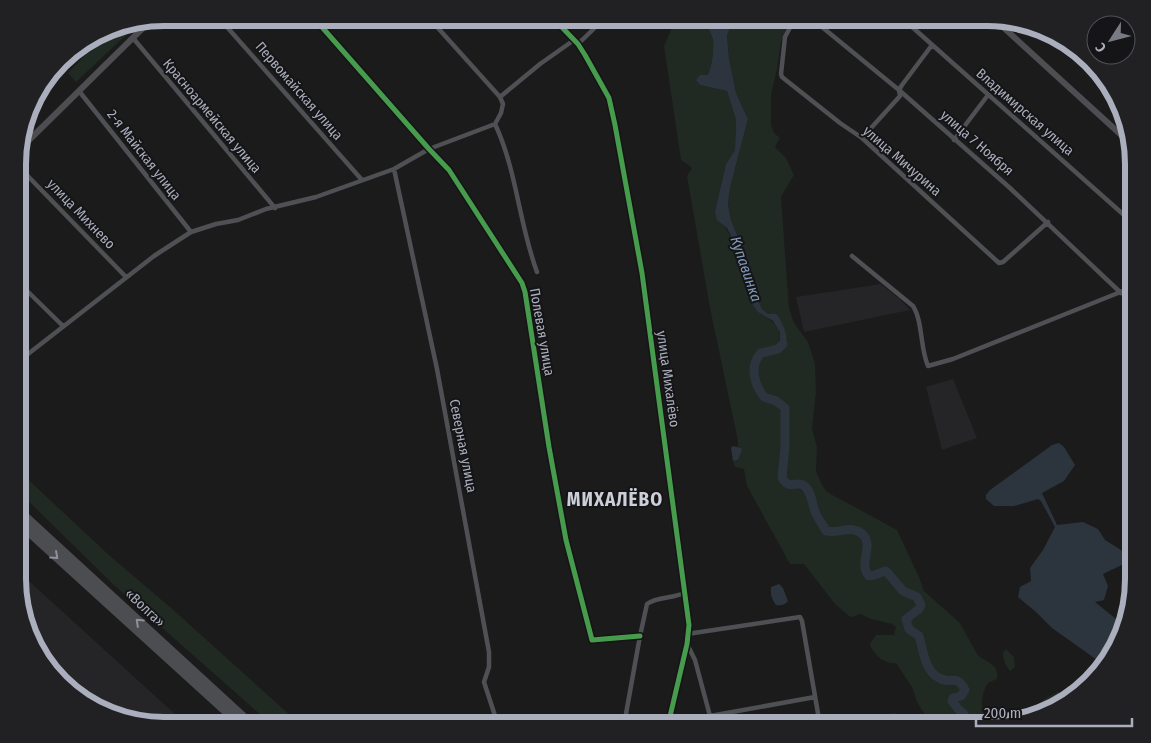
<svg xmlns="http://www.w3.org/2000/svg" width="1151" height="743" viewBox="0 0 1151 743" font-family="'Fira Sans Condensed',sans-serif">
<rect width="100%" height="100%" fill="#1b1b1b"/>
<path fill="#252527" d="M 881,284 L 897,297 L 899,298 L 910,310 L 804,332 L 796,297 Z
M 953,379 L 977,438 L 942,450 L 926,387 Z
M 19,572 L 165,705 L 188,725 L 164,725 L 117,718 L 83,701 L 37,652 L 19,598 Z"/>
<path fill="#202922" d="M 680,18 L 709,18 C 705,26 709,29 712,36 C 715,44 712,69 708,76 C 706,79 702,82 700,85 L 727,91 L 736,120 L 735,150 L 726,164 L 715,211 C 727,231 739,246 744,269 C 747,281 746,292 752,303 C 762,321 790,322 776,347 L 786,344 L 773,315 L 768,314 L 762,309 L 757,298 L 754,276 L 731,220 L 728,204 L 730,188 L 748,119 L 736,93 L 729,58 L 727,36 L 733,18 L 791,18 L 781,41 L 777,69 L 771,95 L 771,125 L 774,133 L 780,138 L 775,147 L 786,158 L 794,175 L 781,197 L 789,308 L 794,323 L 808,342 L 815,364 L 816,392 L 812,428 L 817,448 L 816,471 L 822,485 L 827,492 L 897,530 L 919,577 L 924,591 L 960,623 L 977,654 C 985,663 1000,663 997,679 L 988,683 C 979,697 981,711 987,725 L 932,725 L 930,723 L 917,702 L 912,687 L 896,663 C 886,665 872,654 870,644 L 876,635 L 894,635 L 896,627 L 892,624 L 871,619 L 860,614 L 852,617 L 849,616 L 835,604 L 804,564 L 790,564 L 747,486 L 744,469 L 735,467 L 733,461 L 738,460 L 741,448 L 738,447 L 738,441 L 710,308 L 687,176 L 692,168 L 681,160 L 664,46 L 675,21 Z
M 139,23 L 76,82 L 68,73 L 91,49 L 90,40 L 108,29 Z
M 19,471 L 110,556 L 170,607 L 301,725 L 272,725 L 115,586 L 19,492 Z
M 1005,650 L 1007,650 L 1014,657 L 1015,667 L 1010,671 C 1005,665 1003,659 1003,652 Z
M 1058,692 L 1069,697 L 1060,706 L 1031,715 C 1036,703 1047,697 1058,692 Z
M 895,713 L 912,725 L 875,725 C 879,715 885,715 895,713 Z"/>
<path fill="#2c343e" d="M 709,18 L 733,18 L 727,36 L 729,58 L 736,93 L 748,119 L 730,188 L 728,204 L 731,220 L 754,276 L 757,298 L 762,309 L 768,314 L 776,314 L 778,316 C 784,326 792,342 781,351 L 776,350 L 780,339 L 780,332 L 773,321 L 758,312 L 752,304 L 749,296 L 744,270 L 737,248 L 727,228 L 717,220 L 715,211 L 726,164 L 735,150 L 736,120 L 727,91 L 700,85 L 696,80 L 700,75 L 708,75 C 712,65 714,51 713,40 C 711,31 705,27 709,18 Z
M 1059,443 L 1064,447 L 1075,465 L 1064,481 L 1042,493 L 1057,525 L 1083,522 L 1098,529 L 1105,540 L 1121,550 L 1126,556 L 1126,563 L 1103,574 L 1108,586 L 1104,600 L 1095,602 L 1121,623 L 1109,660 L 1104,665 L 1052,628 L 1036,612 L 1018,597 L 1020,587 L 1031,581 L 1030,568 L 1043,550 L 1055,527 L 1041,501 L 1038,499 L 1014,506 L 994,506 L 986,499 L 986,495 L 990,490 L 1052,445 Z
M 733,446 L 741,448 L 742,450 L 738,460 L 733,461 L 731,448 Z
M 779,584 L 783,588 L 788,601 C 785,605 781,606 776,605 C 772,600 770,594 771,587 Z"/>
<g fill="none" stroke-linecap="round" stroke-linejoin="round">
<path stroke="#2c343e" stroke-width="9" d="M 783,344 L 778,349 L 761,353 C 749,366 754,384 764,397 L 776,401 L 785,408 L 785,446 L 782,478 C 789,490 796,481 803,485 C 812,490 812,506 816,514 C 819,520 823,525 826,531 C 838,534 850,525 861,533 C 876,544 857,564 869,576 C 875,576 880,572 886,571 L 903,591 L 917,597 L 921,605 L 919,609 L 906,619 L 909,629 L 919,636 C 923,650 925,671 939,678 C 951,685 957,673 965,690 L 961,696 L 953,698 L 952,701 L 959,710 L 964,714 L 967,723 L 970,725"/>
<path stroke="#4f5054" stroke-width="4.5" d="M 219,18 L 362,180
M 314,18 L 429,149 L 449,170 L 522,283 L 525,292 L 549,447 L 566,540 L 592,640 L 640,636
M 429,18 L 500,97
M 553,18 L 578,44 L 585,55 L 609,98 L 615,125 L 642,273 L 689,625 L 687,644 L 668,725
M 795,18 L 785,37 L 781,74 L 782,77 L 840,123 L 862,138 L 999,263 L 1003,262 L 1048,222
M 811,18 L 899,90 L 1010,188 L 1121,293
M 902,18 L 1133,223
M 133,38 L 275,208
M 578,44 L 605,18
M 79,91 L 191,232
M 495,124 C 517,171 519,224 537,272
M 862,138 L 900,96 L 899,90 L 902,85 L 932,45
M 954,140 L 988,95
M 19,167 L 126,277
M 394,169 L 437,369 L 489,652 L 489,667 L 484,682 L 498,725
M 852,256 L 913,306 C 923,322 920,348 928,366 L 953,359 L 1133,287
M 19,283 L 63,326
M 19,361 L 154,256 L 191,232 L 216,224 L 238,220 L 266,209 L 316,197 L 394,169 L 429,149 L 495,124 L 501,113 L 503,104 L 500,97 L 540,64 L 574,40
M 687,634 L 800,617 L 802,621 L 820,725
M 687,644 L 695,660 L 710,716 L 815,697
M 624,725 L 640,636 L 647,604 C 658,596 672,599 684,593"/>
<path stroke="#4e4e52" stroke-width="6" d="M 993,18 L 1130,143
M 19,150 L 151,20"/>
<path stroke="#4c4d51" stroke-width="9" d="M 19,511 L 252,725
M 19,523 L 241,725"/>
<defs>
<path id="cycleway" d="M 314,18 L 429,149 L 449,170 L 522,283 L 525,292 L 549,447 L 566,540 L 592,640 L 640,636
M 553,18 L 578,44 L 585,55 L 609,98 L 615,125 L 642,273 L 689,625 L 687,644 L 668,725"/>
</defs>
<use href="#cycleway" stroke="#151517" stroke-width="8"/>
<use href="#cycleway" stroke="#469c4c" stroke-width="5"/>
</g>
<defs><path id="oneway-chevron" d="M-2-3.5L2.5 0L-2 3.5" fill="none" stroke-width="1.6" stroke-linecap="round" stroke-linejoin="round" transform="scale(1.25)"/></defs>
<g stroke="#8e929d">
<use href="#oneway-chevron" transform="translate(55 556) rotate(42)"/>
<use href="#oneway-chevron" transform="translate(139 622) rotate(-137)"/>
</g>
<g text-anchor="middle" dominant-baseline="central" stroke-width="4" stroke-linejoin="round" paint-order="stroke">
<g font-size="14" fill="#abafbd" stroke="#151517">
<text transform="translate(299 91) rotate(49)">Первомайская улица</text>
<text transform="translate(1025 112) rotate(41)">Владимирская улица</text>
<text transform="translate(212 116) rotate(50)">Красноармейская улица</text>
<text transform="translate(977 143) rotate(41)">улица 7 Ноября</text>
<text transform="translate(144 155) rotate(52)">2-я Майская улица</text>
<text transform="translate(902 161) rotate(41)">улица Мичурина</text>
<text transform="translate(81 214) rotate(46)">улица Михнево</text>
<text transform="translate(542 332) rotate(80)">Полевая улица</text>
<text transform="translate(668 379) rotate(82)">улица Михалёво</text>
<text transform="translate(463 446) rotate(79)">Северная улица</text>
<text transform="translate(145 608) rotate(43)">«Волга»</text>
</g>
<g font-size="15" font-style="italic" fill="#819ab9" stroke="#151517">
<text transform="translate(746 269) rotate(71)">Купавинка</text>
</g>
<g font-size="19" font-weight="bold" letter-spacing="1" fill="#cdcfd8" stroke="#151517">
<text x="615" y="499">МИХАЛЁВО</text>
</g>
</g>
<path d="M0 0H1151V743H0ZM164 26H987A138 138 0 0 1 1125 164V579A138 138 0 0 1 987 717H164A138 138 0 0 1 26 579V164A138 138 0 0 1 164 26Z" fill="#212124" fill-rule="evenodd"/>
<path fill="none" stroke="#abafbd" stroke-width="6" d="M164 26H987A138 138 0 0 1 1125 164V579A138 138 0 0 1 987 717H164A138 138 0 0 1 26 579V164A138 138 0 0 1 164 26Z"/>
<g transform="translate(1111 40) rotate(234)"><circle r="24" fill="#151517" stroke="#515359"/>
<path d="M0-4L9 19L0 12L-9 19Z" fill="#797b84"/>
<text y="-8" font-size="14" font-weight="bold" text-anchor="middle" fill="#abafbd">С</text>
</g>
<path d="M976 718v8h156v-8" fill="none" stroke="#abafbd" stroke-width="2.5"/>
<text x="984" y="718" font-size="15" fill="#abafbd" stroke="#151517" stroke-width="4" paint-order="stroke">200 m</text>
</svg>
